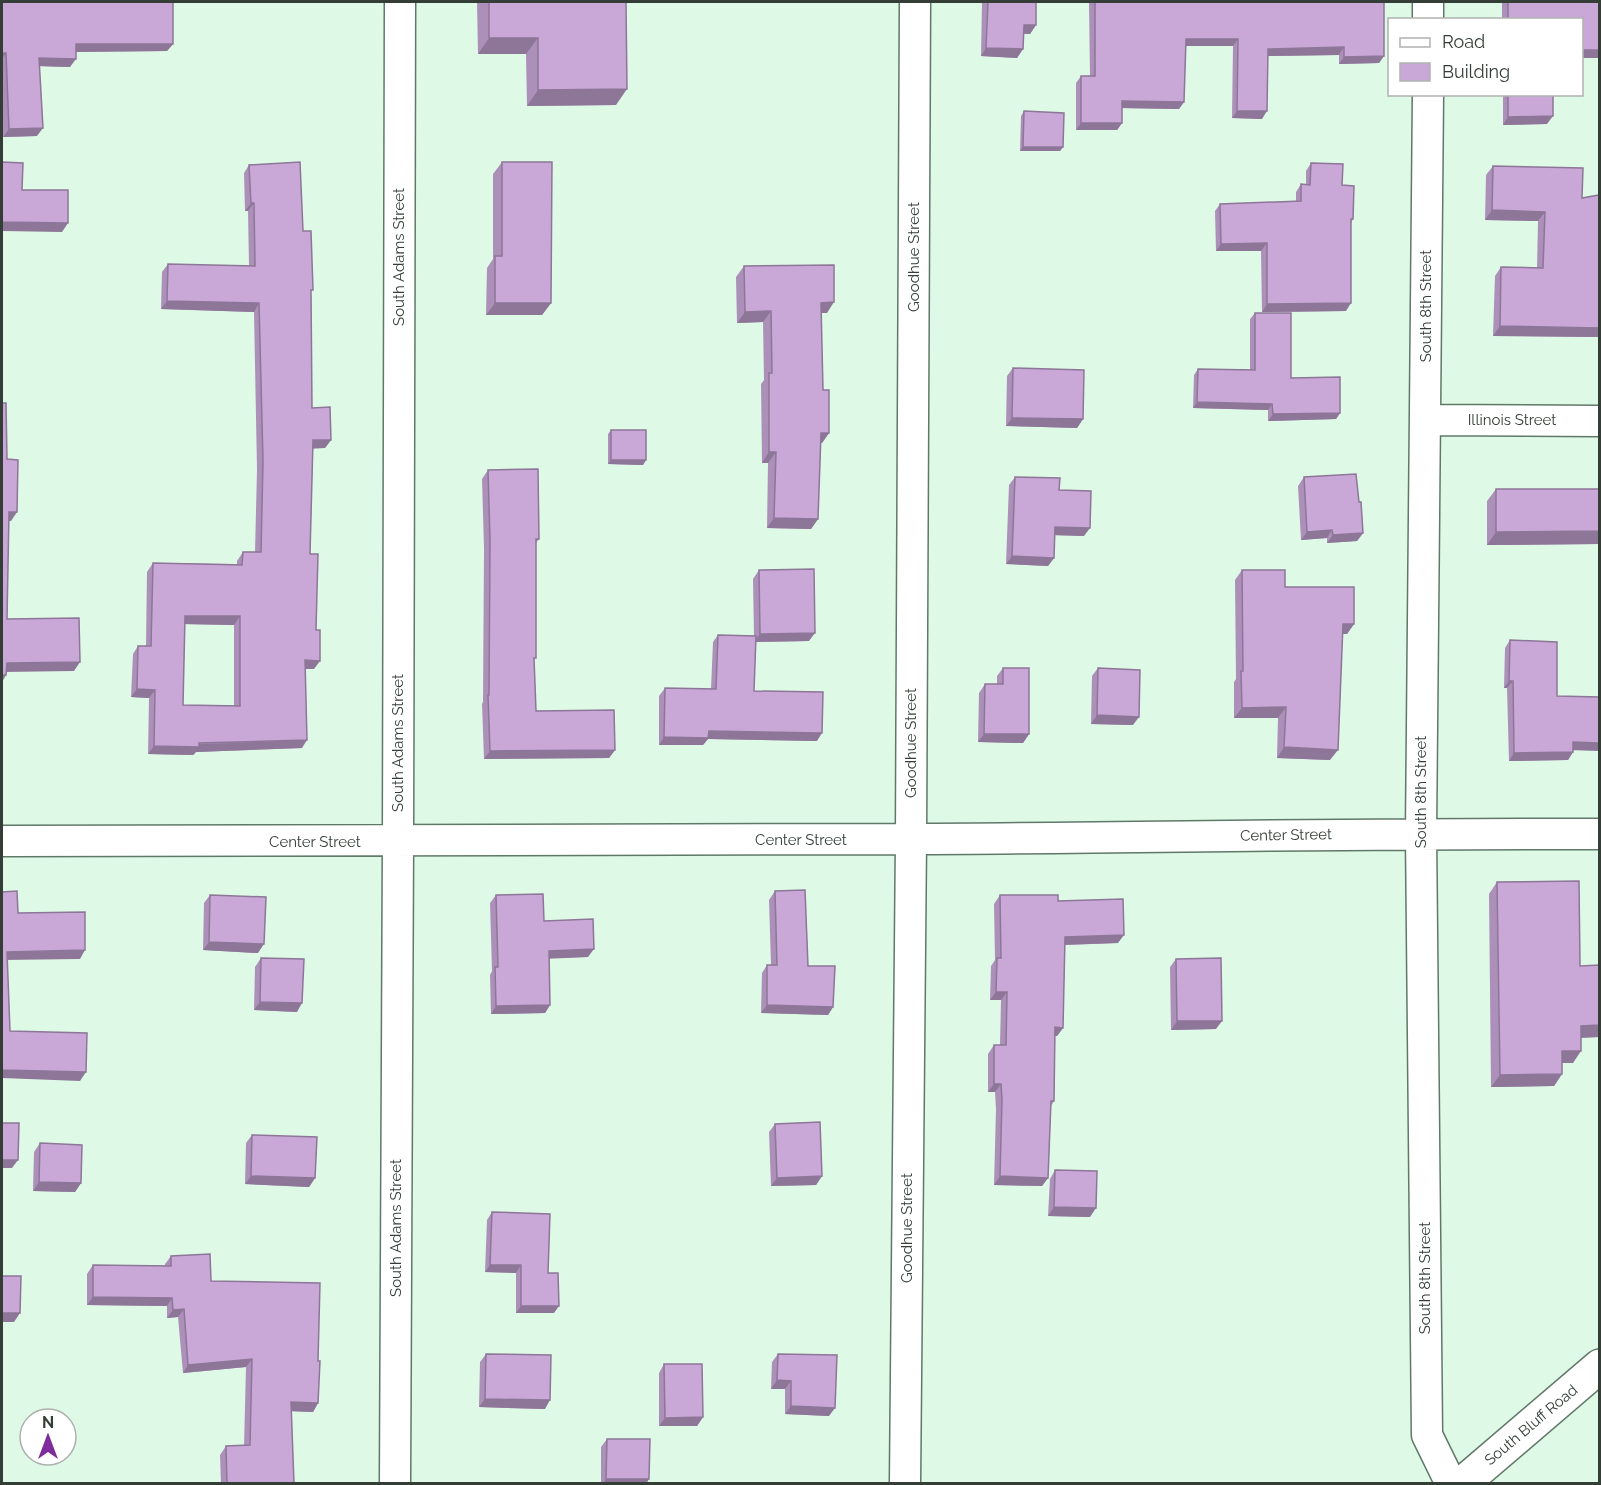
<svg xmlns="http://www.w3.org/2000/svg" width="1601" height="1485" viewBox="0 0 1601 1485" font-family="Raleway,sans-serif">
<rect width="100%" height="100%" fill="#dff9e7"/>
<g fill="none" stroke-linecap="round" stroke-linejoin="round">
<defs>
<path id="street" d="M 1428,20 L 1428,2
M 1428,94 L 1421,833 L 1427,1435 L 1451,1484
M 1425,420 L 1600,421
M 2,841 C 304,842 606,842 909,839 C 1139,838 1369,833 1600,834
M 395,1484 L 398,842 L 400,2
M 905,1484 L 911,839 L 915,2"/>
<path id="secondary" d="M 1462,1484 L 1600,1366"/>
</defs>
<use href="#street" stroke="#607868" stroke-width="33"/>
<use href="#secondary" stroke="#607868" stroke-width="36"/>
<use href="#street" stroke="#fff" stroke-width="30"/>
<use href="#secondary" stroke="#fff" stroke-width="33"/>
</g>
<path fill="#ad90ba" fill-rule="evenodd" d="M 2,2 L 173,44 L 167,51 L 76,52 L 70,67 L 40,66 L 37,136 L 3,137 L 2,95 Z
M 477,2 L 626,2 L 616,105 L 527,106 L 526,54 L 478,54 Z
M 982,2 L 1036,2 L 1036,25 L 1030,34 L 1024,34 L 1023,49 L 1017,58 L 981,56 Z
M 1089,2 L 1384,2 L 1384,56 L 1379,63 L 1339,64 L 1339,55 L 1268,56 L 1262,119 L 1232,118 L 1233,46 L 1186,46 L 1184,102 L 1179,109 L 1122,108 L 1122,123 L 1117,130 L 1076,130 L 1076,83 L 1081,76 L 1090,76 Z
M 1502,2 L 1599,2 L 1599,58 L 1581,58 L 1581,20 L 1502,20 Z
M 1503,94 L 1553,94 L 1547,124 L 1503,125 Z
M 1024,111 L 1063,147 L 1060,151 L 1020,151 L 1021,116 Z
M 502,162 L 551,303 L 542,315 L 486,315 L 487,268 L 493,259 L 493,174 Z
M 1311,163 L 1342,185 L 1353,219 L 1351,223 L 1346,311 L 1262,312 L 1261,251 L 1216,251 L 1215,211 L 1220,204 L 1296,202 L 1296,192 L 1301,184 L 1306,185 L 1306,171 Z
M 249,165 L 303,231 L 311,292 L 312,408 L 331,440 L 325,448 L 313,448 L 310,554 L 314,669 L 306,669 L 302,748 L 196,752 L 193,755 L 148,754 L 149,698 L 131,697 L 133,654 L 138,646 L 146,646 L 147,572 L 153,563 L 237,564 L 237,561 L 243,552 L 255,552 L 257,470 L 254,312 L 161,309 L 162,272 L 168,264 L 249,266 L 248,211 L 245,211 L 244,173 ZM 185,624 L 234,625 L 234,706 L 183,705 Z
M 1493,166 L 1582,198 L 1599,195 L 1599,337 L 1493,336 L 1495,276 L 1501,267 L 1537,268 L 1538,221 L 1485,220 L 1486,175 Z
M 744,266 L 827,313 L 821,313 L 823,390 L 829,433 L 822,443 L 820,443 L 818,519 L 811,529 L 767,528 L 768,463 L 762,463 L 761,384 L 764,380 L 763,322 L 737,323 L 736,277 Z
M 1255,313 L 1291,378 L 1340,413 L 1336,419 L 1268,421 L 1268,410 L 1193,408 L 1194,375 L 1198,369 L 1250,370 L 1250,319 Z
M 1013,368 L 1083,419 L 1077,428 L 1006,426 L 1007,376 Z
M 611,430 L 646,460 L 643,465 L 608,464 L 608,434 Z
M 488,470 L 539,539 L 536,543 L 534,661 L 536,711 L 615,750 L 609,758 L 484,759 L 482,704 L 483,702 L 484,548 L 482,479 Z
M 1015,477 L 1059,490 L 1084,536 L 1055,535 L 1054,558 L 1048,566 L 1006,564 L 1009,485 Z
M 1304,477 L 1359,502 L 1363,533 L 1357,541 L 1327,543 L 1327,538 L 1301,540 L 1298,486 Z
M 1496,489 L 1599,489 L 1599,544 L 1487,545 L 1487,501 Z
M 759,570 L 809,641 L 756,642 L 754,691 L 817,741 L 708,739 L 703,745 L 659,745 L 659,696 L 665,688 L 711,689 L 713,642 L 718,635 L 754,636 L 753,579 Z
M 1242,570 L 1285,587 L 1354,624 L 1347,634 L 1343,634 L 1330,760 L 1277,758 L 1278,718 L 1234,718 L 1234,682 L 1236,679 L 1235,580 Z
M 1510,640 L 1557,696 L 1573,750 L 1573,752 L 1568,760 L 1509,761 L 1507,688 L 1504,688 L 1505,648 Z
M 1003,668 L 1029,734 L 1023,743 L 978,742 L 979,693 L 985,684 L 997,684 L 997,676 Z
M 1098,668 L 1133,725 L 1091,724 L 1092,676 Z
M 1497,882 L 1580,966 L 1599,965 L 1599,1037 L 1581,1038 L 1573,1063 L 1562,1063 L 1562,1074 L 1554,1086 L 1491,1087 L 1489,894 Z
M 775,891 L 808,966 L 833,1007 L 828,1015 L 761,1013 L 762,973 L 767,965 L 771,965 L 769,900 Z
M 210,895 L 258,953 L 203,950 L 204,903 Z
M 496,895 L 544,921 L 588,957 L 549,958 L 550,1005 L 545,1013 L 491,1014 L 490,975 L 492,971 L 490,903 Z
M 1000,895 L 1058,901 L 1118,943 L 1065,945 L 1063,1028 L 1057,1036 L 1055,1036 L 1054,1101 L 1051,1106 L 1048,1178 L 1042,1186 L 994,1185 L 996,1109 L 995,1092 L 988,1092 L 988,1054 L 994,1045 L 1000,1045 L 1001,1000 L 990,1000 L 991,966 L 995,960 L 994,904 Z
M 261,958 L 297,1012 L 254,1010 L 255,967 Z
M 1176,959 L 1216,1029 L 1171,1030 L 1170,967 Z
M 775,1124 L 822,1176 L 816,1185 L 771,1186 L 769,1132 Z
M 252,1135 L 315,1178 L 309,1187 L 245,1184 L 246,1143 Z
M 40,1143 L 81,1183 L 75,1192 L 33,1191 L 34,1152 Z
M 1055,1170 L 1090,1217 L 1048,1216 L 1050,1179 Z
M 492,1212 L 548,1273 L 554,1313 L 516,1313 L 516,1273 L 485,1272 L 487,1220 Z
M 171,1256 L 211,1281 L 318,1361 L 318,1403 L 313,1412 L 291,1411 L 294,1484 L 221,1484 L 220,1455 L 226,1446 L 244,1446 L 246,1367 L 183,1373 L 178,1317 L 167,1318 L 167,1306 L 87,1305 L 87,1274 L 93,1265 L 165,1266 L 165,1264 Z
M 486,1354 L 545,1409 L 479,1407 L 480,1362 Z
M 778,1354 L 829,1416 L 785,1414 L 785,1389 L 771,1389 L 772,1362 Z
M 664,1364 L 703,1417 L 697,1426 L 659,1426 L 659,1373 Z
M 607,1439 L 646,1484 L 601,1484 L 601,1447 Z"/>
<path fill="#8d7697" d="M 1024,25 L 1036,25 L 1030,34 L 1018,33 Z
M 489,38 L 538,38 L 526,54 L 478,54 Z
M 1186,39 L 1238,39 L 1233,46 L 1181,46 Z
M 76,44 L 173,44 L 167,51 L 70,52 Z
M 1344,47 L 1339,55 L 1263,56 L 1268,49 Z
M 986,48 L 1023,49 L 1017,58 L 981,56 Z
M 1581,50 L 1599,50 L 1599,58 L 1581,58 Z
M 2,53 L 6,53 L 2,59 Z
M 1384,56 L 1379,63 L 1339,64 L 1344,57 Z
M 39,58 L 76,59 L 70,67 L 34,66 Z
M 627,89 L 616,105 L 527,106 L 538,90 Z
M 1122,101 L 1184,102 L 1179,109 L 1117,108 Z
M 1237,111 L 1267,111 L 1262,119 L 1232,118 Z
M 1553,116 L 1547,124 L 1503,125 L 1508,117 Z
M 1081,123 L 1122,123 L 1117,130 L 1076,130 Z
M 43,128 L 37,136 L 3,137 L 9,129 Z
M 1023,147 L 1063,147 L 1060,151 L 1020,151 Z
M 251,203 L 254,203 L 248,211 L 245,211 Z
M 1492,210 L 1545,212 L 1538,221 L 1485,220 Z
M 2,222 L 68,223 L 62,232 L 2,231 Z
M 1267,243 L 1261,251 L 1216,251 L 1221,244 Z
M 167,301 L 259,303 L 254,312 L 161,309 Z
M 834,302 L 827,313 L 814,313 L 821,303 Z
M 495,303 L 551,303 L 542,315 L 486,315 Z
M 1351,303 L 1346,311 L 1262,312 L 1267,304 Z
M 771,311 L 763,322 L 737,323 L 745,312 Z
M 1500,326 L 1599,328 L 1599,337 L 1493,336 Z
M 1197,402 L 1272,404 L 1268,410 L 1193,408 Z
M 1340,413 L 1336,419 L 1268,421 L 1273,414 Z
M 1012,418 L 1083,419 L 1077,428 L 1006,426 Z
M 821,433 L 829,433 L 822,443 L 813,443 Z
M 313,440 L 331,440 L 325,448 L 307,449 Z
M 769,452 L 776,452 L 768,463 L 762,463 Z
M 611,460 L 646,460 L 643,465 L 608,464 Z
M 9,512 L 17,512 L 11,521 L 3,521 Z
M 774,518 L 818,519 L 811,529 L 767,528 Z
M 1055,527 L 1090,528 L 1084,536 L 1049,535 Z
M 1332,530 L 1327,538 L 1301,540 L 1307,532 Z
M 1599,531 L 1599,544 L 1487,545 L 1496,532 Z
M 1363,533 L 1357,541 L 1327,543 L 1333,535 Z
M 1012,556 L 1054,558 L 1048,566 L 1006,564 Z
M 185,616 L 240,616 L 234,625 L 179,624 Z
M 1343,624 L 1354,624 L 1347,634 L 1335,634 Z
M 815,633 L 809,641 L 754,642 L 760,634 Z
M 305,660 L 320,661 L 314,669 L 299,669 Z
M 80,662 L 74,671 L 2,672 L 7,663 Z
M 2,675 L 6,675 L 2,682 Z
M 1509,681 L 1513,681 L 1507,688 L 1504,688 Z
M 137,689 L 155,690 L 149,698 L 131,697 Z
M 1286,707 L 1278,718 L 1234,718 L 1242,708 Z
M 1097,715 L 1139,717 L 1133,725 L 1091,724 Z
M 709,731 L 822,733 L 817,741 L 708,739 L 703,745 L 659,745 L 664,737 Z
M 984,734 L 1029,734 L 1023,743 L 978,742 Z
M 307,740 L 302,748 L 196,752 L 193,755 L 148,754 L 154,746 Z
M 1573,742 L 1599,743 L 1599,751 L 1568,750 Z
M 1284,747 L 1338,750 L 1330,760 L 1277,758 Z
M 615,750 L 609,758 L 484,759 L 490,751 Z
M 1573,752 L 1568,760 L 1509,761 L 1514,753 Z
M 1124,935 L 1118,943 L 1059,945 L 1065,937 Z
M 209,942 L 264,944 L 258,953 L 203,950 Z
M 594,949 L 588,957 L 543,959 L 549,951 Z
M 85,950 L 80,959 L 2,960 L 7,952 Z
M 996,992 L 1007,992 L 1001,1000 L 990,1000 Z
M 260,1002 L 302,1003 L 297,1012 L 254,1010 Z
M 550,1005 L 545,1013 L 491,1014 L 496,1006 Z
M 767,1005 L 833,1007 L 828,1015 L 761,1013 Z
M 1177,1021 L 1222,1021 L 1216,1029 L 1171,1030 Z
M 1599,1025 L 1599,1037 L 1573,1038 L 1581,1026 Z
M 1055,1027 L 1063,1028 L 1057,1036 L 1049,1036 Z
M 1562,1051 L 1581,1051 L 1573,1063 L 1554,1063 Z
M 2,1070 L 86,1072 L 80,1081 L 2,1078 Z
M 1562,1074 L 1554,1086 L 1491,1087 L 1500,1075 Z
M 994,1084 L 1001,1084 L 995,1092 L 988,1092 Z
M 2,1160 L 18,1160 L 12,1168 L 2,1168 Z
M 251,1176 L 315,1178 L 309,1187 L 245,1184 Z
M 822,1176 L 816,1185 L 771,1186 L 777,1178 Z
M 1000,1176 L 1048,1178 L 1042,1186 L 994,1185 Z
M 39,1182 L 81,1183 L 75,1192 L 33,1191 Z
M 1054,1207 L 1096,1208 L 1090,1217 L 1048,1216 Z
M 490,1265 L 521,1265 L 516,1273 L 485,1272 Z
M 93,1297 L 172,1298 L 167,1306 L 87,1305 Z
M 521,1306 L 559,1306 L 554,1313 L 516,1313 Z
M 184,1309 L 178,1317 L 167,1318 L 173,1310 Z
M 2,1313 L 20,1313 L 14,1322 L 2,1322 Z
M 252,1359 L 246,1367 L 183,1373 L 188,1365 Z
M 777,1380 L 791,1381 L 785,1389 L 771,1389 Z
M 485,1399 L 550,1400 L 545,1409 L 479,1407 Z
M 291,1402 L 318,1403 L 313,1412 L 285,1411 Z
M 791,1406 L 835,1408 L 829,1416 L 785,1414 Z
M 703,1417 L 697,1426 L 659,1426 L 665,1418 Z
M 606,1479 L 649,1479 L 646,1484 L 603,1484 Z"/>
<path fill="#c9a8d8" stroke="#8d7697" stroke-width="1.5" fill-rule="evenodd" d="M 2,2 L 173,2 L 173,44 L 76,44 L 76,59 L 39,58 L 43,128 L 9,129 L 6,53 L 2,53 Z
M 489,2 L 626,2 L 627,89 L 538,90 L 538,38 L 489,38 Z
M 988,2 L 1036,2 L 1036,25 L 1024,25 L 1023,49 L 986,48 Z
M 1095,2 L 1384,2 L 1384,56 L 1344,57 L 1344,47 L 1268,49 L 1267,111 L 1237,111 L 1238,39 L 1186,39 L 1184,102 L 1122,101 L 1122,123 L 1081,123 L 1081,76 L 1095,76 Z
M 1508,2 L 1599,2 L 1599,50 L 1581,50 L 1581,20 L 1508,20 Z
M 1508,94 L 1553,94 L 1553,116 L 1508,117 Z
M 1024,111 L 1064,113 L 1063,147 L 1023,147 Z
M 2,162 L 23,163 L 22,190 L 68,190 L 68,223 L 2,222 Z
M 300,162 L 303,231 L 311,231 L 313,290 L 311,290 L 312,408 L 330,407 L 331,440 L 313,440 L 310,554 L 318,554 L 316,630 L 320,630 L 320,661 L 305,660 L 307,740 L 199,743 L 199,747 L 154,746 L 155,690 L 137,689 L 138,646 L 151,646 L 153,563 L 242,565 L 243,552 L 261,552 L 263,461 L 259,303 L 167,301 L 168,264 L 255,266 L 254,203 L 251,203 L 249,165 ZM 185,616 L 240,616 L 240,706 L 183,705 Z
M 502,162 L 552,162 L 551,303 L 495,303 L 495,256 L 502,256 Z
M 1311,163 L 1343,164 L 1342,185 L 1354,186 L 1353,219 L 1351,219 L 1351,303 L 1267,304 L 1267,243 L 1221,244 L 1220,204 L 1301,201 L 1301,184 L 1310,185 Z
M 1493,166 L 1583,168 L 1582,198 L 1599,195 L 1599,328 L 1500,326 L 1501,267 L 1543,268 L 1545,212 L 1492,210 Z
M 834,265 L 834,302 L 821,303 L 823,390 L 829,390 L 829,433 L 821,433 L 818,519 L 774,518 L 776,452 L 769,452 L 769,373 L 772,373 L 771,311 L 745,312 L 744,266 Z
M 1255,313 L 1291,313 L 1291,378 L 1340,377 L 1340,413 L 1273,414 L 1272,404 L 1197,402 L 1198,369 L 1255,370 Z
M 1013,368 L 1084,370 L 1083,419 L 1012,418 Z
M 2,403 L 6,403 L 7,459 L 18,460 L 17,512 L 9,512 L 7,619 L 79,618 L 80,662 L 7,663 L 6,675 L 2,675 Z
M 611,430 L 646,430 L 646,460 L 611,460 Z
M 538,469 L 539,539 L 536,539 L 536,658 L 534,658 L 536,711 L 614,710 L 615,750 L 490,751 L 488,695 L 489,695 L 490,540 L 488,470 Z
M 1356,474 L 1359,502 L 1361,502 L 1363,533 L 1333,535 L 1332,530 L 1307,532 L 1304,477 Z
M 1015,477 L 1060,478 L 1059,490 L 1091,491 L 1090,528 L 1055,527 L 1054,558 L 1012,556 Z
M 1496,489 L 1599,489 L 1599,531 L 1496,532 Z
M 814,569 L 815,633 L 760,634 L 759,570 Z
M 1242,570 L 1285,570 L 1285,587 L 1354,587 L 1354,624 L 1343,624 L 1338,750 L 1284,747 L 1286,707 L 1242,708 L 1241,671 L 1243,671 Z
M 718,635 L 756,636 L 754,691 L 823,692 L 822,733 L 709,731 L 708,738 L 664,737 L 665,688 L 716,689 Z
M 1510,640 L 1557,642 L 1557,696 L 1599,697 L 1599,743 L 1573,742 L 1573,752 L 1514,753 L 1513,681 L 1509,681 Z
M 1003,668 L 1029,668 L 1029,734 L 984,734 L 985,684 L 1003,684 Z
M 1098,668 L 1140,670 L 1139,717 L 1097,715 Z
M 1579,881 L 1580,966 L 1599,965 L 1599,1025 L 1581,1026 L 1581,1051 L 1562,1051 L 1562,1074 L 1500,1075 L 1497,882 Z
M 805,890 L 808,966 L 835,966 L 833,1007 L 767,1005 L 767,965 L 777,965 L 775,891 Z
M 17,891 L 18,913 L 85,912 L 85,950 L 7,952 L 10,1031 L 87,1033 L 86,1072 L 2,1070 L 2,892 Z
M 543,894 L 544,921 L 593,919 L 594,949 L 549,951 L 550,1005 L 496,1006 L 495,967 L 498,967 L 496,895 Z
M 210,895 L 266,897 L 264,944 L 209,942 Z
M 1000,895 L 1058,895 L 1058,901 L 1123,899 L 1124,935 L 1065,937 L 1063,1028 L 1055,1027 L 1054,1101 L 1051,1101 L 1048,1178 L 1000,1176 L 1002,1100 L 1001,1084 L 994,1084 L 994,1045 L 1006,1045 L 1007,992 L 996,992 L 997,958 L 1001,958 Z
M 261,958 L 304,959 L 302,1003 L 260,1002 Z
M 1221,958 L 1222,1021 L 1177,1021 L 1176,959 Z
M 820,1122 L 822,1176 L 777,1178 L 775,1124 Z
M 2,1123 L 19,1123 L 18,1160 L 2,1160 Z
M 252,1135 L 317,1137 L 315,1178 L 251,1176 Z
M 40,1143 L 82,1145 L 81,1183 L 39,1182 Z
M 1055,1170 L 1097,1171 L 1096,1208 L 1054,1207 Z
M 492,1212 L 550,1214 L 548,1273 L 558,1273 L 559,1306 L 521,1306 L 521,1265 L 490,1265 Z
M 210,1254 L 211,1281 L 320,1283 L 318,1361 L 320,1361 L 318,1403 L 291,1402 L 294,1484 L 227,1484 L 226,1446 L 250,1445 L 252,1359 L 188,1365 L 184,1309 L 173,1310 L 172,1298 L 93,1297 L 93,1265 L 171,1266 L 171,1256 Z
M 2,1276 L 21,1276 L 20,1313 L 2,1313 Z
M 486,1354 L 551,1355 L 550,1400 L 485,1399 Z
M 778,1354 L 837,1355 L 835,1408 L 791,1406 L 791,1381 L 777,1380 Z
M 664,1364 L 702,1364 L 703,1417 L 665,1418 Z
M 607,1439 L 650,1439 L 649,1479 L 606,1479 Z"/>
<g text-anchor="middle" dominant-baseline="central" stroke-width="5" stroke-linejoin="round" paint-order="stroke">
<g font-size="15" fill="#343e37" stroke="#fff">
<text transform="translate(399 257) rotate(-90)">South Adams Street</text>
<text transform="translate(914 257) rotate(-90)">Goodhue Street</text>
<text transform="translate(1426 306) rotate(-90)">South 8th Street</text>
<text x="1512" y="420">Illinois Street</text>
<text transform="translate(398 743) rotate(-90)">South Adams Street</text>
<text transform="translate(911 743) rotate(-90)">Goodhue Street</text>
<text transform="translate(1421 792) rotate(-90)">South 8th Street</text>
<text transform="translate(1286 835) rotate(-1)">Center Street</text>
<text x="801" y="840">Center Street</text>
<text x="315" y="842">Center Street</text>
<text transform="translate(396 1228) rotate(-90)">South Adams Street</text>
<text transform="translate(907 1228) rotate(-90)">Goodhue Street</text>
<text transform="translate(1425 1278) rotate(-90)">South 8th Street</text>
<text transform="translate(1531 1425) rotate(-40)">South Bluff Road</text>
</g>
</g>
<rect width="1601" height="1485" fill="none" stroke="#343e37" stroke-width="6"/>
<rect x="1388" y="18" width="195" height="78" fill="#ffffff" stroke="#aeb2af" stroke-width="1.5"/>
<rect x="1400" y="38" width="30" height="9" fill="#ffffff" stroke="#aeb2af" stroke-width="1.5"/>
<text x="1442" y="48" font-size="18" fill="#343e37">Road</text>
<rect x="1400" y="63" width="30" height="18" fill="#c9a8d8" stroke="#aeb2af" stroke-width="1.5"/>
<text x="1442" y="78" font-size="18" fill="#343e37">Building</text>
<g transform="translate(48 1437)"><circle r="28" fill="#ffffff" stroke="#aeb2af" stroke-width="1.5"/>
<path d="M0-4.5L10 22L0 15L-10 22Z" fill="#7e2c9c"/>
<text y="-9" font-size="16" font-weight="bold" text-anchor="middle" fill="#343e37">N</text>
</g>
</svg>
